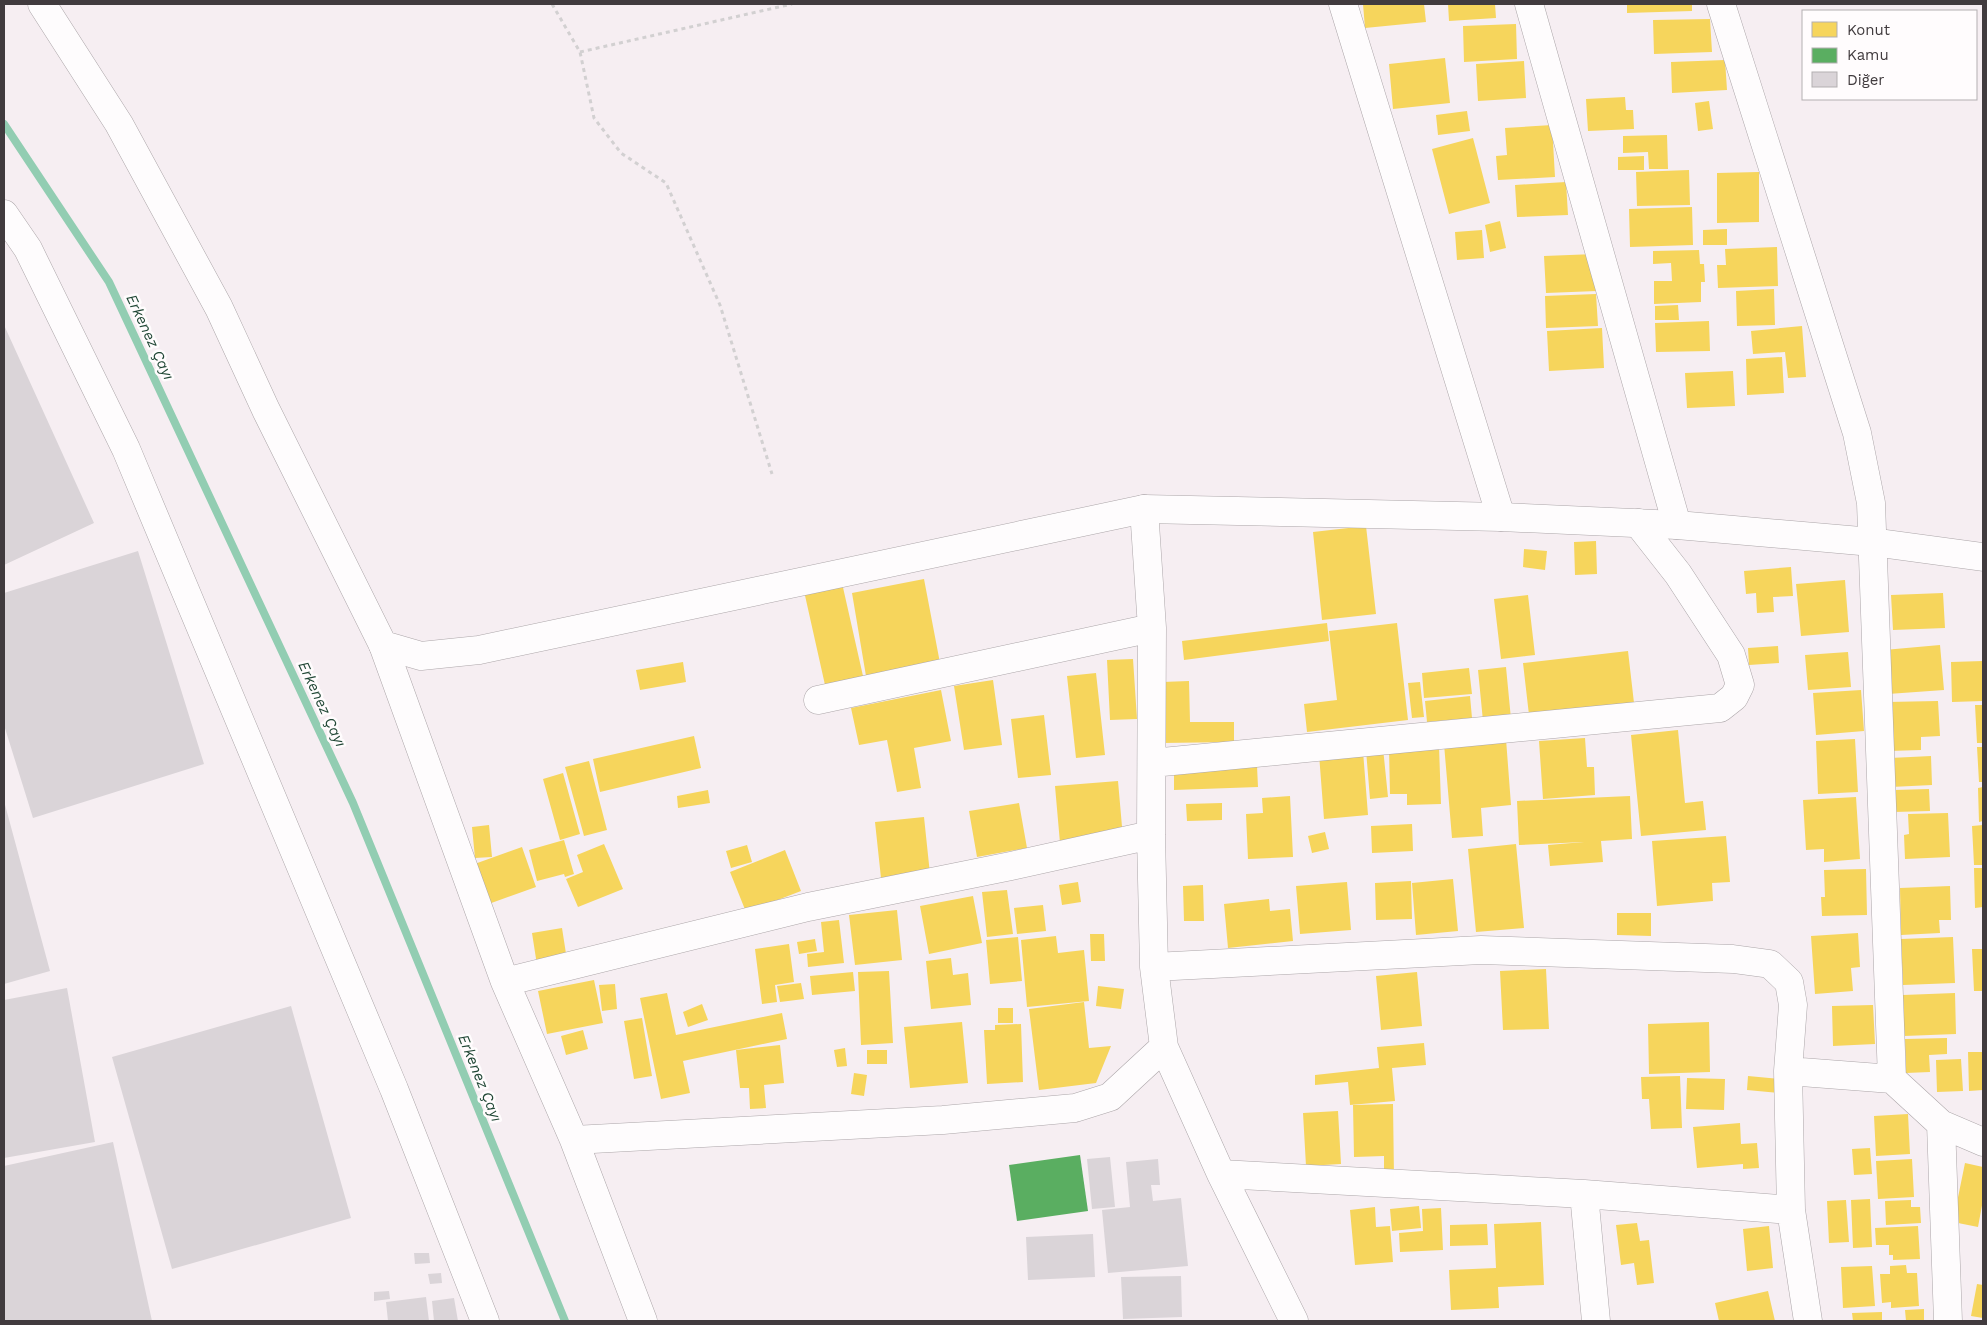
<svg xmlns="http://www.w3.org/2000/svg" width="1987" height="1325" viewBox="0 0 1987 1325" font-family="'Work Sans',sans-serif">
<rect width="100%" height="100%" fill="#f6eef2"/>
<path fill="#f6d55c" d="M 1363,4 L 1424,4 L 1426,22 L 1365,28 Z
M 1448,4 L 1495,4 L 1496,18 L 1449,21 Z
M 1627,4 L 1692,4 L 1692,11 L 1627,13 Z
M 1710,19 L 1712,52 L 1654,54 L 1653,20 Z
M 1516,24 L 1517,59 L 1464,62 L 1463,26 Z
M 1445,58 L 1450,103 L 1393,109 L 1389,64 Z
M 1725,60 L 1727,90 L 1672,93 L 1671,62 Z
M 1524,61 L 1526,98 L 1478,101 L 1476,64 Z
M 1625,97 L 1626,110 L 1633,110 L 1634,129 L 1588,131 L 1586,99 Z
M 1709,101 L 1713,129 L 1698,131 L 1695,103 Z
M 1467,111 L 1470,131 L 1438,135 L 1436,115 Z
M 1552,125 L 1555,177 L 1498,180 L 1496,156 L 1507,155 L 1505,128 Z
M 1667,135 L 1668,169 L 1649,169 L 1648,152 L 1623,153 L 1623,136 Z
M 1473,138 L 1490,203 L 1449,214 L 1432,149 Z
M 1644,156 L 1644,170 L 1618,170 L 1618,157 Z
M 1689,170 L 1690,205 L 1637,206 L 1636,172 Z
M 1759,172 L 1759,222 L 1717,223 L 1717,173 Z
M 1566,182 L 1568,215 L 1517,217 L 1515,185 Z
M 1692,207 L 1693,245 L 1630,247 L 1629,209 Z
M 1500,221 L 1506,248 L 1490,252 L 1485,225 Z
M 1727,229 L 1727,245 L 1703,245 L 1703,230 Z
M 1482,230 L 1484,258 L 1457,260 L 1455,232 Z
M 1777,247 L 1778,286 L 1718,288 L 1717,265 L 1726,265 L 1725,249 Z
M 1699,250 L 1700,264 L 1704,264 L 1705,282 L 1701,282 L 1701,302 L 1654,304 L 1654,281 L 1672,281 L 1671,263 L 1653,264 L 1653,251 Z
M 1595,254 L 1597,291 L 1546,293 L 1544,256 Z
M 1774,289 L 1775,325 L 1737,326 L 1736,291 Z
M 1596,294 L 1598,326 L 1546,328 L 1545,296 Z
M 1678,305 L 1679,320 L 1655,320 L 1655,306 Z
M 1709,321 L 1710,351 L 1656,352 L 1655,323 Z
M 1802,326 L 1806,377 L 1788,378 L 1785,352 L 1753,354 L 1751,331 Z
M 1602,328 L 1604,368 L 1549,371 L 1547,331 Z
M 1782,357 L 1784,393 L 1747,395 L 1746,359 Z
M 1733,371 L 1735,406 L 1687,408 L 1685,373 Z
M 1366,526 L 1376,614 L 1322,620 L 1313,532 Z
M 1596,541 L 1597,574 L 1575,575 L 1574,542 Z
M 1524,549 L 1547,551 L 1545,570 L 1523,567 Z
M 1791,567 L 1793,596 L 1773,597 L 1774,612 L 1757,613 L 1756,593 L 1746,594 L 1744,571 Z
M 924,579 L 940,663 L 866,676 L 852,593 Z
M 1845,580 L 1849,632 L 1801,636 L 1796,584 Z
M 842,583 L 863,676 L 825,685 L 804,591 Z
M 1943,593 L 1945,628 L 1893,630 L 1891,595 Z
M 1528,595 L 1535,655 L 1501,659 L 1494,599 Z
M 1327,623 L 1329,641 L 1184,660 L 1182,641 Z
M 1397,623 L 1408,720 L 1307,732 L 1304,704 L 1337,700 L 1329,631 Z
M 1940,645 L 1944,690 L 1888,694 L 1884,650 Z
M 1778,646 L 1779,663 L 1749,665 L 1748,648 Z
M 1628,651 L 1634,703 L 1529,715 L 1523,663 Z
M 1848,652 L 1851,687 L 1808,690 L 1805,655 Z
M 1133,659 L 1137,719 L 1110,720 L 1107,660 Z
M 1983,661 L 1983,701 L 1952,702 L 1951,662 Z
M 683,662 L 686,682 L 640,690 L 636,670 Z
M 1506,667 L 1511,719 L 1483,721 L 1478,670 Z
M 1469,668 L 1472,694 L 1424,698 L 1422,673 Z
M 1096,673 L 1105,755 L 1076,758 L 1067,676 Z
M 993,680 L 1002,745 L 964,750 L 954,686 Z
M 1189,681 L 1190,722 L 1234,722 L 1234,742 L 1162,743 L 1162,682 Z
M 1420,682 L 1424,717 L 1412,718 L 1408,683 Z
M 941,690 L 951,741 L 914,748 L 921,788 L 897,792 L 887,740 L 859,745 L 851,708 Z
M 1861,690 L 1864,731 L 1816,735 L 1813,693 Z
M 1470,696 L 1472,718 L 1427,722 L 1425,701 Z
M 1938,701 L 1940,736 L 1921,737 L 1921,750 L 1889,751 L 1887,702 Z
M 1975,705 L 1983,705 L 1983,743 L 1977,743 Z
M 1044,715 L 1051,775 L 1018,778 L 1011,719 Z
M 1678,730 L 1685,803 L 1703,801 L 1706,830 L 1641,836 L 1631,735 Z
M 694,736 L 701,768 L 600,792 L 593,759 Z
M 1585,738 L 1587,767 L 1594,767 L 1595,795 L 1543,799 L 1539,741 Z
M 1506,739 L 1511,805 L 1481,808 L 1483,836 L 1452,838 L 1444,744 Z
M 1855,739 L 1858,792 L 1818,794 L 1816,741 Z
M 1439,746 L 1441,804 L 1407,805 L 1407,794 L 1390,794 L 1389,748 Z
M 1977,747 L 1983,747 L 1983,782 L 1979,782 Z
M 1383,748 L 1388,797 L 1370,799 L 1366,750 Z
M 1363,751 L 1368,815 L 1324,819 L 1319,754 Z
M 1931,756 L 1932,785 L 1891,787 L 1890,758 Z
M 589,761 L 607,830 L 584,836 L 565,767 Z
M 1257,766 L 1258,787 L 1174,790 L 1174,769 Z
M 563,773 L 580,834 L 560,840 L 543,779 Z
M 1118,781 L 1123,838 L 1060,843 L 1055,786 Z
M 1983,787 L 1983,821 L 1979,822 L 1978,788 Z
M 1929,789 L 1930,811 L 1894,812 L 1894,790 Z
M 708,790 L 710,803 L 678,808 L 677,796 Z
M 1290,796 L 1293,857 L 1248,859 L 1246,814 L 1263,813 L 1262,798 Z
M 1630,796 L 1632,839 L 1601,841 L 1603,862 L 1550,866 L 1548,845 L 1584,842 L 1519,845 L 1517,801 Z
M 1856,797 L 1860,859 L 1824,862 L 1824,849 L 1806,850 L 1803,800 Z
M 1019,803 L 1027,848 L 977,857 L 969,811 Z
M 1222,803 L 1222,820 L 1187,821 L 1186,804 Z
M 1948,813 L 1950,857 L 1905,859 L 1904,835 L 1909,834 L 1908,814 Z
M 924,817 L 930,874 L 881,878 L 875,822 Z
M 1412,824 L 1413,851 L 1372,853 L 1371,826 Z
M 489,825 L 492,857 L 475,858 L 472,827 Z
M 1983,825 L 1983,865 L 1974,865 L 1972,826 Z
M 1325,832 L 1329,849 L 1312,853 L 1308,836 Z
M 1726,836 L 1730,882 L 1712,883 L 1713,901 L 1657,906 L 1652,841 Z
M 564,840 L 574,874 L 565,877 L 564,874 L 537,881 L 529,850 Z
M 604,844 L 623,889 L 578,907 L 566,879 L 583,872 L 577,855 Z
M 1516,844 L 1524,928 L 1476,932 L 1468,849 Z
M 747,845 L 752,862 L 731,868 L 726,851 Z
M 522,847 L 536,887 L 483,906 L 469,866 Z
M 785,850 L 801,891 L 746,912 L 730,872 Z
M 1974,868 L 1983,868 L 1983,907 L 1975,908 Z
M 1866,869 L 1867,915 L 1822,916 L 1821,897 L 1825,897 L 1824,870 Z
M 1453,879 L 1458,931 L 1416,935 L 1412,883 Z
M 1411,881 L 1412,919 L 1376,920 L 1375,883 Z
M 1078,882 L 1081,902 L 1062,905 L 1059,885 Z
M 1347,882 L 1351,930 L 1300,934 L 1296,886 Z
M 1203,885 L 1204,921 L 1184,921 L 1183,886 Z
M 1950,886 L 1951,920 L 1939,920 L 1940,933 L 1901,935 L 1900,888 Z
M 1007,890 L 1013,934 L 987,937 L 982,892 Z
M 973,896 L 982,943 L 929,954 L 920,906 Z
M 1269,899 L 1270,911 L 1290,909 L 1293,941 L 1228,948 L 1224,904 Z
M 1043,905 L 1046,931 L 1017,934 L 1014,908 Z
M 897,910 L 902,960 L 855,965 L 849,915 Z
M 1617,913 L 1651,913 L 1651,936 L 1617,935 Z
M 839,920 L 844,963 L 808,967 L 807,954 L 824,952 L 821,922 Z
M 562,928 L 567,960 L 537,965 L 532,933 Z
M 1858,933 L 1860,967 L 1851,968 L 1853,991 L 1815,994 L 1811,936 Z
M 1090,934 L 1104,934 L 1105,961 L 1091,961 Z
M 1056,936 L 1058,953 L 1084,950 L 1089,1001 L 1027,1007 L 1021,940 Z
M 1018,937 L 1022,981 L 990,984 L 986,940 Z
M 1953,937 L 1955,983 L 1903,985 L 1901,939 Z
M 815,939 L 817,951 L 799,954 L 797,942 Z
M 789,944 L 794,982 L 775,985 L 777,1002 L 762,1004 L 755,949 Z
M 1972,949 L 1983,949 L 1983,991 L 1974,991 Z
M 951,958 L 953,975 L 968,973 L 971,1005 L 931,1009 L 926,961 Z
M 1546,969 L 1549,1029 L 1503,1030 L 1500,971 Z
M 889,971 L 893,1043 L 861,1045 L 858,972 Z
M 853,972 L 855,991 L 812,995 L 810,976 Z
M 1417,972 L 1422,1026 L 1381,1030 L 1376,976 Z
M 594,980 L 603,1023 L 547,1034 L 538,991 Z
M 801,983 L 804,999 L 780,1002 L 777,986 Z
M 615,984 L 617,1009 L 602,1011 L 599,985 Z
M 1098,986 L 1124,989 L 1121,1009 L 1096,1006 Z
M 667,993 L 676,1035 L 782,1013 L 787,1039 L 683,1061 L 690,1093 L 661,1099 L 640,998 Z
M 1955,993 L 1956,1034 L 1904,1036 L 1903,995 Z
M 1084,1002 L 1089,1048 L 1111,1046 L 1096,1083 L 1039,1090 L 1029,1009 Z
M 702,1004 L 708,1020 L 688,1027 L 683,1012 Z
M 1873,1005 L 1875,1044 L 1833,1046 L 1832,1006 Z
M 998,1008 L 1013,1008 L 1013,1023 L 998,1023 Z
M 642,1018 L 652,1076 L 634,1079 L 624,1021 Z
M 962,1022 L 968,1083 L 910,1088 L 904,1027 Z
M 1709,1022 L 1710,1072 L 1649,1074 L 1648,1024 Z
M 1021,1024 L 1023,1082 L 987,1084 L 984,1030 L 995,1030 L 995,1025 Z
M 583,1030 L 588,1049 L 566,1055 L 561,1036 Z
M 1947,1038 L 1947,1054 L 1929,1055 L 1930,1072 L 1906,1073 L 1905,1039 Z
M 1424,1043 L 1426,1065 L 1392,1068 L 1395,1101 L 1350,1105 L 1348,1082 L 1315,1085 L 1315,1075 L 1379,1068 L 1377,1047 Z
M 780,1045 L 784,1083 L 764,1085 L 766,1108 L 750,1109 L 749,1088 L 740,1088 L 736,1050 Z
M 845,1048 L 847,1066 L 837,1067 L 834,1050 Z
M 867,1050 L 887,1050 L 887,1064 L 867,1064 Z
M 1968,1052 L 1983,1052 L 1983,1090 L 1969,1091 Z
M 1961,1059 L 1963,1091 L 1937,1092 L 1936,1060 Z
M 854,1073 L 867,1075 L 864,1096 L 851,1094 Z
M 1680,1076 L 1682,1128 L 1651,1129 L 1649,1099 L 1642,1099 L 1641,1077 Z
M 1748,1076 L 1780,1079 L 1779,1093 L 1747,1090 Z
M 1687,1078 L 1725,1079 L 1724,1110 L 1686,1109 Z
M 1393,1104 L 1394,1177 L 1384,1177 L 1384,1156 L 1354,1157 L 1353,1105 Z
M 1338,1111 L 1341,1164 L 1306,1166 L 1303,1113 Z
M 1908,1114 L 1910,1154 L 1876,1156 L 1874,1116 Z
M 1740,1123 L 1741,1144 L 1757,1143 L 1759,1168 L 1743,1169 L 1743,1164 L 1697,1168 L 1693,1127 Z
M 1870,1148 L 1872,1174 L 1854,1175 L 1852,1149 Z
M 1912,1159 L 1914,1197 L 1878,1199 L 1876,1161 Z
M 1965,1163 L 1983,1167 L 1983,1200 L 1978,1227 L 1953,1222 Z
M 1870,1199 L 1872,1247 L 1853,1248 L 1851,1200 Z
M 1846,1200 L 1849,1242 L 1829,1243 L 1827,1201 Z
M 1911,1200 L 1911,1207 L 1920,1207 L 1921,1223 L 1886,1225 L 1885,1201 Z
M 1419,1206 L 1421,1228 L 1392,1231 L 1390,1209 Z
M 1375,1207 L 1376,1227 L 1390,1226 L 1393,1262 L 1355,1265 L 1350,1210 Z
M 1441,1208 L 1443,1250 L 1400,1252 L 1399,1233 L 1423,1231 L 1422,1209 Z
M 1541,1222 L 1544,1285 L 1498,1287 L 1499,1308 L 1451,1310 L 1449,1270 L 1496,1268 L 1494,1224 Z
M 1637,1223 L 1640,1241 L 1649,1240 L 1654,1283 L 1637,1285 L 1634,1263 L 1621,1265 L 1616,1225 Z
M 1487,1224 L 1488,1245 L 1450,1246 L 1450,1225 Z
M 1769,1226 L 1773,1268 L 1747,1271 L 1743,1229 Z
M 1918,1226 L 1920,1259 L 1893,1260 L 1893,1255 L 1889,1255 L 1889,1245 L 1876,1245 L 1875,1228 Z
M 1906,1265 L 1907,1273 L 1917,1273 L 1919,1306 L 1891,1308 L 1891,1302 L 1882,1303 L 1880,1274 L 1890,1274 L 1890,1266 Z
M 1872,1266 L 1875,1306 L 1843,1308 L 1841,1267 Z
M 1977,1284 L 1983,1285 L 1983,1318 L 1971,1316 Z
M 1768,1291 L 1775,1321 L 1719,1321 L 1715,1303 Z
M 1924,1309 L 1924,1321 L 1906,1321 L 1905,1310 Z
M 1882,1312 L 1882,1321 L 1853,1321 L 1852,1313 Z"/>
<path fill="#5aae61" d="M 1080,1155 L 1088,1211 L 1017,1221 L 1009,1165 Z"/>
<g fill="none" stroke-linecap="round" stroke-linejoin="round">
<path stroke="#92cdb2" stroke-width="8" d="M 4,124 L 109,282 L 353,803 L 565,1321"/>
</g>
<path fill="#dad4d8" d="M 4,325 L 94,523 L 4,565 Z
M 138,551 L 204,764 L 33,818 L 4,725 L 4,593 Z
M 4,801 L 50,971 L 4,984 Z
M 67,988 L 95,1142 L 4,1158 L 4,1000 Z
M 291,1006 L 351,1218 L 172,1269 L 112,1057 Z
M 113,1142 L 152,1321 L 4,1321 L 4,1166 Z
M 1110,1157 L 1115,1207 L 1092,1209 L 1087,1159 Z
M 1158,1159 L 1160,1185 L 1151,1185 L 1153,1201 L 1181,1198 L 1188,1266 L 1108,1273 L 1102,1210 L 1130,1207 L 1126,1162 Z
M 1093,1234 L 1095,1277 L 1028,1280 L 1026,1237 Z
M 414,1253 L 429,1253 L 430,1263 L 415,1264 Z
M 441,1273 L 442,1283 L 430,1284 L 428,1274 Z
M 1181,1276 L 1182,1317 L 1123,1319 L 1121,1277 Z
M 389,1291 L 390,1299 L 374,1301 L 374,1292 Z
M 426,1297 L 429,1321 L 388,1321 L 386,1302 Z
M 454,1298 L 458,1321 L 434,1321 L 432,1301 Z"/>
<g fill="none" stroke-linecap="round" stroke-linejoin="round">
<defs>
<path id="street" d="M 1343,4 L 1501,517
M 1529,4 L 1677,525
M 1721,4 L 1857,433 L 1871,503 L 1892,1079 L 1941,1124 L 1983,1142
M 4,214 L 28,249 L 126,449 L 394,1089 L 485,1321
M 1152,628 L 1151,835 L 1154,967 L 1164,1047 L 1221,1174 L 1294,1321
M 383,645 L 505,982
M 818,700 L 1152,628 L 1144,509
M 1152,763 L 1720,708 L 1734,697 L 1740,685 L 1731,655 L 1678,574 L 1638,523
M 1154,967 L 1481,950 L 1733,959 L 1770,964 L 1789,982 L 1793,1005 L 1788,1071 L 1791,1210 L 1808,1321
M 1788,1071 L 1892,1079
M 1941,1124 L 1948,1321
M 574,1140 L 943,1120 L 1075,1108 L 1110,1097 L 1164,1047
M 1221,1174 L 1584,1194 L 1791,1210
M 1584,1194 L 1596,1321
M 643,1321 L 574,1140 L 505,982 L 808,907 L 1011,866 L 1151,835"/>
<path id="secondary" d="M 42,4 L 119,124 L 219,308 L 266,410 L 383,645 L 421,656 L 479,650 L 1144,509 L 1501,517 L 1677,525 L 1872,542 L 1983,557"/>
</defs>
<use href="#street" stroke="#aca6a9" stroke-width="29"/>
<use href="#secondary" stroke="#aca6a9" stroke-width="29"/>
<path stroke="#d2d0d1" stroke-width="3" stroke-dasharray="4 4" stroke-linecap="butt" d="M 552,4 L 580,52 L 594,118 L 621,153 L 666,183 L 720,305 L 772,474
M 580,52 L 792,4"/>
<use href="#street" stroke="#fefcfd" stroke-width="28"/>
<use href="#secondary" stroke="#fefcfd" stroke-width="28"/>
</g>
<g text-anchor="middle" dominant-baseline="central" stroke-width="5" stroke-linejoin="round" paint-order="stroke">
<g font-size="15" font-style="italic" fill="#204735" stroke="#fffcfd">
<text transform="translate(150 337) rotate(65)">Erkenez Çayı</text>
<text transform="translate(322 704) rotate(65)">Erkenez Çayı</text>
<text transform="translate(480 1078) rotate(68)">Erkenez Çayı</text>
</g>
</g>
<rect width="1987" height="1325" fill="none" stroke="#413b3e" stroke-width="10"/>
<rect x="1802" y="10" width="175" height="90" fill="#fffcfd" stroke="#b3afb1"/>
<rect x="1812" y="22" width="25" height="15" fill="#f6d55c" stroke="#b3afb1"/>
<text x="1847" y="35" font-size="15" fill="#413b3e">Konut</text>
<rect x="1812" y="48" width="25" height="15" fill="#5aae61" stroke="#b3afb1"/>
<text x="1847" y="60" font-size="15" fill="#413b3e">Kamu</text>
<rect x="1812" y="72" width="25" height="15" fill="#dad4d8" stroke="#b3afb1"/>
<text x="1847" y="85" font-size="15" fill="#413b3e">Diğer</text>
</svg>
